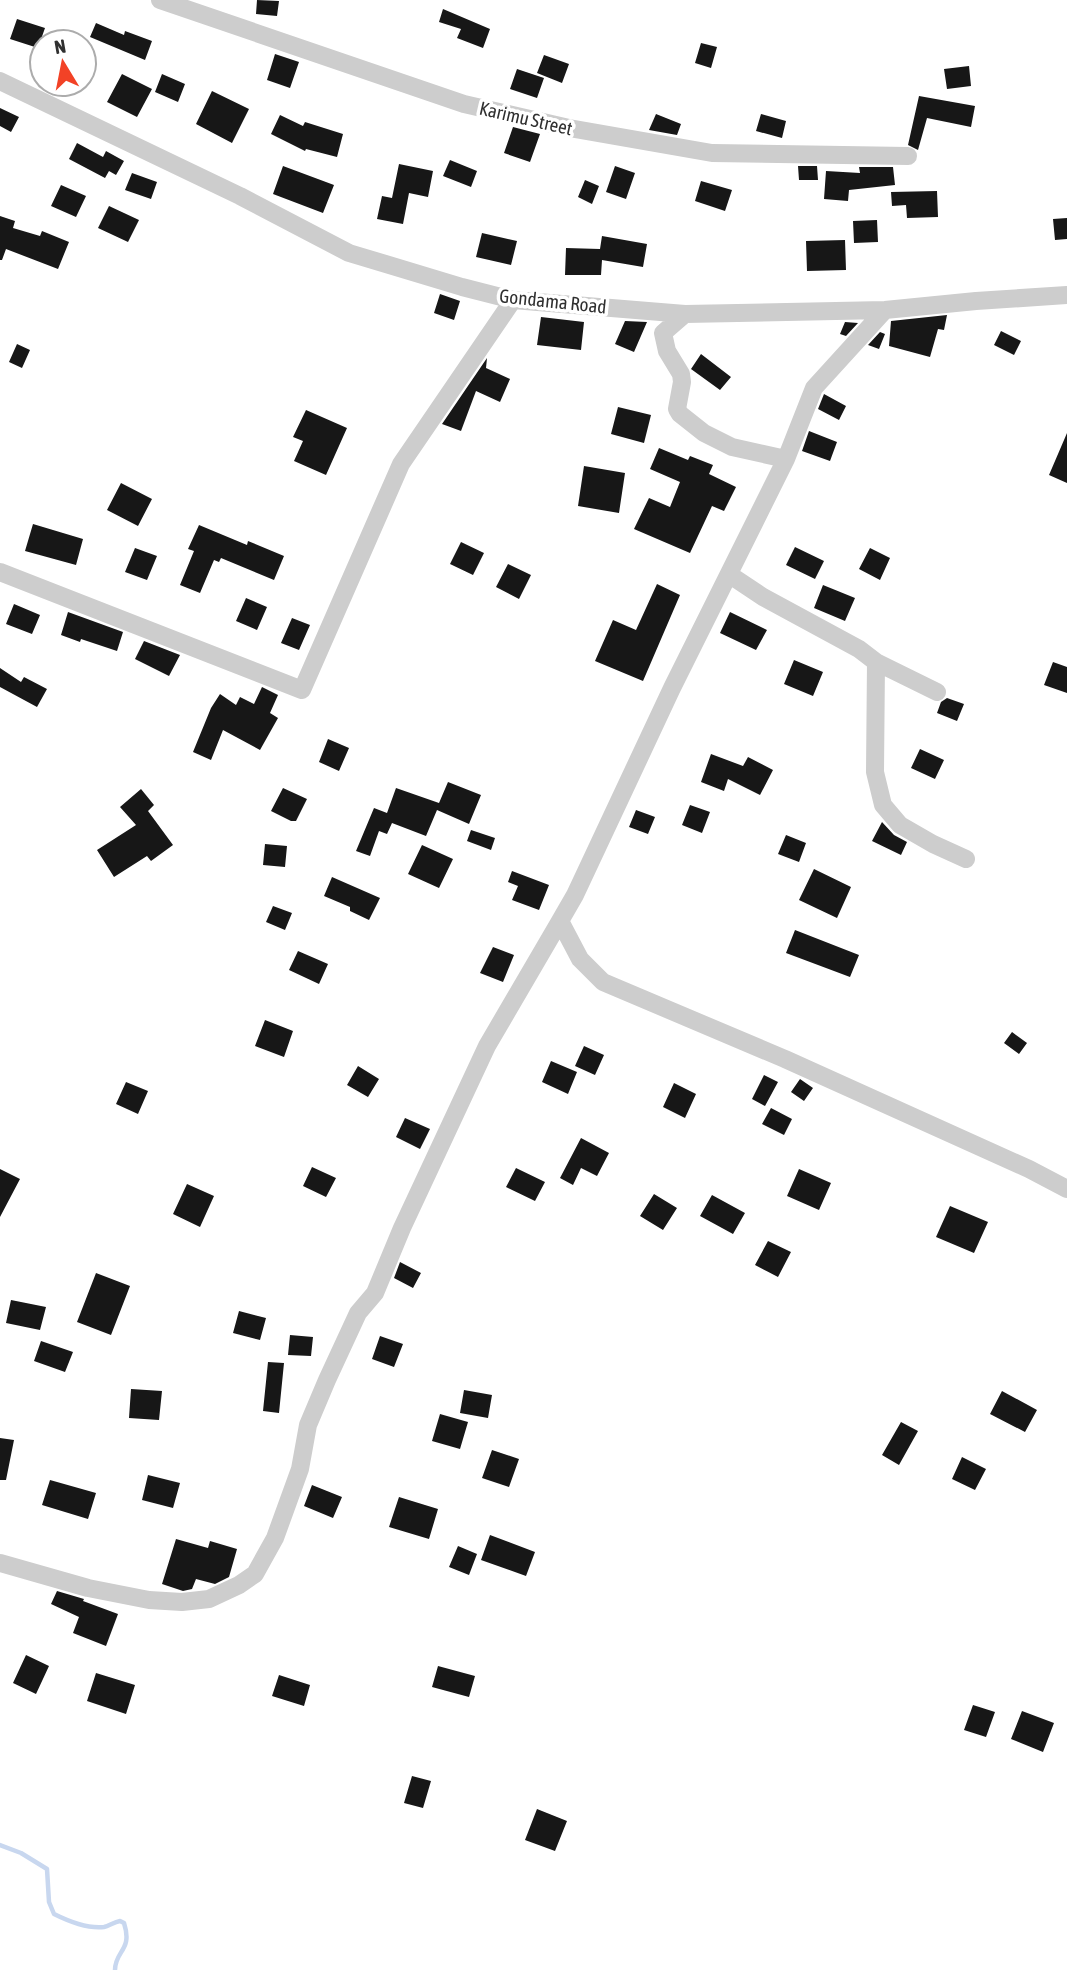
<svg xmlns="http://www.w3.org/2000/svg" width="1067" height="1970" viewBox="0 0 1067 1970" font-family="'Asap Condensed',sans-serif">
<rect width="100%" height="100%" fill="#fff"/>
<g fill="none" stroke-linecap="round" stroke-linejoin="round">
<path stroke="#c8d7ef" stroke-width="4.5" d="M 0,1845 L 21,1853 L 47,1869 L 49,1902 L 54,1914 C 68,1921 87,1929 104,1927 C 109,1926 114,1922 120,1921 L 124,1923 C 133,1951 115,1950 115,1970"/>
</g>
<path fill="#171717" d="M 257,0 L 279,1 L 277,16 L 256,14 Z
M 443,9 L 490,29 L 483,48 L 457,38 L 461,29 L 439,22 Z
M 17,19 L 45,28 L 38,48 L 10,39 Z
M 96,23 L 124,35 L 125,31 L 152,41 L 145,60 L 90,37 Z
M 701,43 L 717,47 L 711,68 L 695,63 Z
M 275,54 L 299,62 L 290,88 L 267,80 Z
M 544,55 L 569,64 L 562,83 L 537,73 Z
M 969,66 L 971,86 L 947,89 L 944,69 Z
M 517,69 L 544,78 L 537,98 L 510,89 Z
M 122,74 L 152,89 L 137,117 L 107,102 Z
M 162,74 L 185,84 L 178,102 L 155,92 Z
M 212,91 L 249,109 L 232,143 L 196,124 Z
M 919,96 L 975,106 L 971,127 L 927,118 L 918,150 L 908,145 Z
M 0,108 L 19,117 L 11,132 L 0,126 Z
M 656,114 L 681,124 L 677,135 L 649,130 Z
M 761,114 L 786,121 L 782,138 L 756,131 Z
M 280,115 L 303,126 L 305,122 L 343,134 L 337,157 L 306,149 L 305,151 L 271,134 Z
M 513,127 L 540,134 L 530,162 L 504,153 Z
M 77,143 L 103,157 L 106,151 L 124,161 L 116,175 L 109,171 L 105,178 L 69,159 Z
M 450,160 L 477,171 L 471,187 L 443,176 Z
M 399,164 L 433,171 L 428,197 L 409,193 L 403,224 L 377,219 L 382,196 L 392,198 Z
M 283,166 L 334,185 L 323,213 L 273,194 Z
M 615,166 L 635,173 L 626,199 L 606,192 Z
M 798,166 L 817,166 L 818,180 L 799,180 Z
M 859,167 L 893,167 L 895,185 L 849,190 L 848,201 L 824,199 L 826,171 L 860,173 Z
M 132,173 L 157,182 L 151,199 L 125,190 Z
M 585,180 L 599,186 L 592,204 L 578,197 Z
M 701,181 L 732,190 L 725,211 L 695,201 Z
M 61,185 L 86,196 L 76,217 L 51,206 Z
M 937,191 L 938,217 L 907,218 L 906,205 L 892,206 L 891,192 Z
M 109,206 L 139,220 L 128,242 L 98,228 Z
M 0,216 L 15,221 L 13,228 L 40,236 L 42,231 L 69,242 L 58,269 L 6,249 L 2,260 L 0,260 Z
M 1067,218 L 1067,239 L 1055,240 L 1053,219 Z
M 877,220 L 878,242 L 854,243 L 853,221 Z
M 482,233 L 517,241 L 511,265 L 476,257 Z
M 602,236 L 647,244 L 643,267 L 602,260 L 601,275 L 565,275 L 566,248 L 600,249 Z
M 845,240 L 846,270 L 807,271 L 806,241 Z
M 440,294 L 460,301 L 454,320 L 434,313 Z
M 947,315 L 944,330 L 938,329 L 930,357 L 889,346 L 891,321 Z
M 541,317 L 584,322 L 581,350 L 537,345 Z
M 625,321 L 647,322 L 634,352 L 615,344 Z
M 845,322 L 858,323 L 846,336 L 840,334 Z
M 1001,331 L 1021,341 L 1014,355 L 994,345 Z
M 880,332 L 885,334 L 879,349 L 868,345 Z
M 17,344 L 30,350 L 22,368 L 9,362 Z
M 701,354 L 731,377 L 720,390 L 691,369 Z
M 487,358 L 486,368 L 510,379 L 500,402 L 476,391 L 461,431 L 442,424 Z
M 824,394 L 846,406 L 839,420 L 818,409 Z
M 618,407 L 651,415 L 644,443 L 611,434 Z
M 306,410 L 347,428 L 326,475 L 294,461 L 303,441 L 293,437 Z
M 809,431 L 837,442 L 830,461 L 802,451 Z
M 1067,433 L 1067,483 L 1049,475 Z
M 659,448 L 688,460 L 690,456 L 713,465 L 709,474 L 736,487 L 724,511 L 712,506 L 690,553 L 634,529 L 649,498 L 670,507 L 680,482 L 650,469 Z
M 584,466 L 625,473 L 619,513 L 578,506 Z
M 121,483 L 152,499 L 138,526 L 107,510 Z
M 33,524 L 83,539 L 76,565 L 25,551 Z
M 199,525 L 247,545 L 248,541 L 284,556 L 274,580 L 221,558 L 219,562 L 214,560 L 200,593 L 180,585 L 194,551 L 188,549 Z
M 461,542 L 484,553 L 473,575 L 450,564 Z
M 795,547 L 824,561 L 815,579 L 786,565 Z
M 135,548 L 157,556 L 147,580 L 125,572 Z
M 870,548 L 890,558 L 880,580 L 859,569 Z
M 508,564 L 531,575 L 519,599 L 496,587 Z
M 657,584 L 680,595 L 643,681 L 595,661 L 613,620 L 636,630 Z
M 823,585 L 855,598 L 845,621 L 814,608 Z
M 246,598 L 267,607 L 257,630 L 236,621 Z
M 14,604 L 40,615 L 32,634 L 6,624 Z
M 68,612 L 123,632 L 117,651 L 81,639 L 80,642 L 61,635 Z
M 730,612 L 767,630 L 756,650 L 720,633 Z
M 292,618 L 310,625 L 299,650 L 281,643 Z
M 144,641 L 180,655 L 169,676 L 135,659 Z
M 794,660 L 823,672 L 813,696 L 784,684 Z
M 1053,662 L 1067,667 L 1067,693 L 1044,685 Z
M 0,668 L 21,682 L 24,677 L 47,689 L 37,707 L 0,687 Z
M 262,687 L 278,695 L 270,713 L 278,718 L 260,750 L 223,730 L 211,760 L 193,752 L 211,708 L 220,694 L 236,705 L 240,697 L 254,704 Z
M 947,698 L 964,704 L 957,721 L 937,713 L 941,702 Z
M 328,739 L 349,748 L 339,771 L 319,762 Z
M 920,749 L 944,760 L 935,779 L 911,768 Z
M 711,754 L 743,766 L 748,757 L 773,770 L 760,795 L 728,779 L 724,791 L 701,782 Z
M 448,782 L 481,795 L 469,824 L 437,810 L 426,836 L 392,823 L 387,834 L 379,831 L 370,856 L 356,851 L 374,808 L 387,813 L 396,788 L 439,803 Z
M 283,788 L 307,799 L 296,821 L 291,821 L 271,811 Z
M 141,789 L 154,805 L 148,811 L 173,845 L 151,861 L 147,856 L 114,877 L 97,850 L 136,825 L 120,807 Z
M 690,805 L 710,812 L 702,833 L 682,825 Z
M 636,810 L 655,817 L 648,834 L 629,827 Z
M 882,822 L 894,835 L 907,842 L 901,855 L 872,841 Z
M 471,830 L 495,838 L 491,850 L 467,841 Z
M 786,835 L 806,843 L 799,862 L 778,854 Z
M 265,844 L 287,846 L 285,867 L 263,865 Z
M 422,845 L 453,859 L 439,888 L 408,874 Z
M 814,869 L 851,887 L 837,918 L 799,900 Z
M 512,871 L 549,885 L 539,910 L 512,900 L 518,886 L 508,882 Z
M 332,877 L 380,898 L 369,920 L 350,911 L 350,907 L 324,896 Z
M 273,906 L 292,913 L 285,930 L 266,922 Z
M 795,930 L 859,955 L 850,977 L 786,953 Z
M 493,947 L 514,955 L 503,982 L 480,973 Z
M 298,951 L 328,964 L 319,984 L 289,970 Z
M 265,1020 L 293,1031 L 284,1057 L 255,1046 Z
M 1012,1032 L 1027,1043 L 1019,1054 L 1004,1043 Z
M 584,1046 L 604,1055 L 595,1075 L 575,1066 Z
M 551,1061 L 577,1072 L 568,1094 L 542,1082 Z
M 358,1066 L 379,1079 L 368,1097 L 347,1085 Z
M 764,1075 L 778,1082 L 765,1106 L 752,1099 Z
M 800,1079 L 813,1088 L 804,1101 L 791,1092 Z
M 126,1082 L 148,1091 L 138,1114 L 116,1104 Z
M 674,1083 L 696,1094 L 685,1118 L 663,1107 Z
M 771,1108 L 792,1119 L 784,1135 L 762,1124 Z
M 405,1118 L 430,1129 L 420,1149 L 396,1137 Z
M 581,1138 L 609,1153 L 597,1176 L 581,1168 L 573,1185 L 560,1178 Z
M 312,1167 L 336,1178 L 326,1197 L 303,1186 Z
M 516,1168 L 545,1182 L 535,1201 L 506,1187 Z
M 0,1169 L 20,1179 L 0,1217 Z
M 799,1169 L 831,1183 L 819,1210 L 787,1196 Z
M 187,1184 L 214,1196 L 200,1227 L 173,1214 Z
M 654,1194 L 677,1208 L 663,1230 L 640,1216 Z
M 712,1195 L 745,1213 L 733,1234 L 700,1216 Z
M 950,1206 L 988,1222 L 974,1253 L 936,1237 Z
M 768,1241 L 791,1252 L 778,1277 L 755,1265 Z
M 400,1262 L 421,1273 L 413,1288 L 394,1278 Z
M 96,1273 L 130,1286 L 111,1335 L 77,1322 Z
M 11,1300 L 46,1307 L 40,1330 L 6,1323 Z
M 239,1311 L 266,1318 L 260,1340 L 233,1333 Z
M 290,1335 L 313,1337 L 311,1356 L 288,1355 Z
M 380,1336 L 403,1344 L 394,1367 L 372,1359 Z
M 41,1341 L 73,1352 L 65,1372 L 34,1361 Z
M 268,1362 L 284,1363 L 279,1413 L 263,1411 Z
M 131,1389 L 162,1391 L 159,1420 L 129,1418 Z
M 464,1390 L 492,1395 L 488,1418 L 460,1413 Z
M 1002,1391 L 1037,1410 L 1025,1432 L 990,1414 Z
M 440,1414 L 468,1422 L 460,1449 L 432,1441 Z
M 901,1422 L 918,1431 L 899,1465 L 882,1455 Z
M 0,1438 L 14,1440 L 6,1480 L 0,1480 Z
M 492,1450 L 519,1459 L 509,1487 L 482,1478 Z
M 962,1457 L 986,1469 L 975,1490 L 952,1479 Z
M 148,1475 L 180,1483 L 173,1508 L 142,1500 Z
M 50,1480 L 96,1493 L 88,1519 L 42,1505 Z
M 312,1485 L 342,1497 L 333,1518 L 304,1506 Z
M 399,1497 L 438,1509 L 429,1539 L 389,1527 Z
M 490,1535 L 535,1552 L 526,1576 L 481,1560 Z
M 176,1539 L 208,1548 L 210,1541 L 237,1549 L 229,1577 L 215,1584 L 196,1579 L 192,1589 L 183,1591 L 162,1584 Z
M 458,1546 L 477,1554 L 469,1575 L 449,1567 Z
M 57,1591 L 84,1599 L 83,1601 L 118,1614 L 106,1646 L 73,1633 L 79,1617 L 51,1604 Z
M 26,1655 L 49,1666 L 36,1694 L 13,1683 Z
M 438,1666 L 475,1676 L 469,1697 L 432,1687 Z
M 96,1673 L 135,1685 L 126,1714 L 87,1701 Z
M 279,1675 L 310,1685 L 304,1706 L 272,1696 Z
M 973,1705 L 995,1712 L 986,1737 L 964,1730 Z
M 1022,1711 L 1054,1723 L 1043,1752 L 1011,1739 Z
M 412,1776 L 431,1781 L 423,1808 L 404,1803 Z
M 537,1809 L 567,1821 L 555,1851 L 525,1840 Z"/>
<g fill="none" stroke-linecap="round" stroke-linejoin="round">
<path stroke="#cdcdcd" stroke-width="18" d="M 160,0 L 464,104 L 569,128 L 712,153 L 908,156
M 0,81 L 240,196 L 349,253 L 462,287 L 513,300 L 685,314 L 885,310 L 976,301 L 1067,295
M 885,310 L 814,388 L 786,459 L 672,688 L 575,895 L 560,921 L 580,959 L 603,982 L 785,1059 L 1029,1169 L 1067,1189
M 685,314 L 663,333 L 667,351 L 681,374 L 682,382 L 677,409 L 680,414 L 704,433 L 732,447 L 786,459
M 0,572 L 302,690 L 401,464 L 513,300
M 730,575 L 763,597 L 859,649 L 876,662 L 937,692
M 876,662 L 875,772 L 883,805 L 900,825 L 933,844 L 966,859
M 0,1563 L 88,1588 L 149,1600 L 182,1602 L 209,1599 L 239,1585 L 255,1574 L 275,1538 L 300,1469 L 308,1425 L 327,1380 L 358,1313 L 375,1293 L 402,1228 L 487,1046 L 560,921"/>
</g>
<g text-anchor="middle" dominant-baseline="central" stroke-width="7" stroke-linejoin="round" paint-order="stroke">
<g font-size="19" fill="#303030" stroke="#fff">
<text transform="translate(526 118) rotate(13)">Karimu Street</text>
<text transform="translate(553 301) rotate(6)">Gondama Road</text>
</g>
</g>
<g transform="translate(63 63) rotate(350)"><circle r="33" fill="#ffffff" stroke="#acacac" stroke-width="2"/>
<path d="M0-5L12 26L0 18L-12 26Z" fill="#f24226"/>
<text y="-10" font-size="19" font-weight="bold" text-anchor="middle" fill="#303030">N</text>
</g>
</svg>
